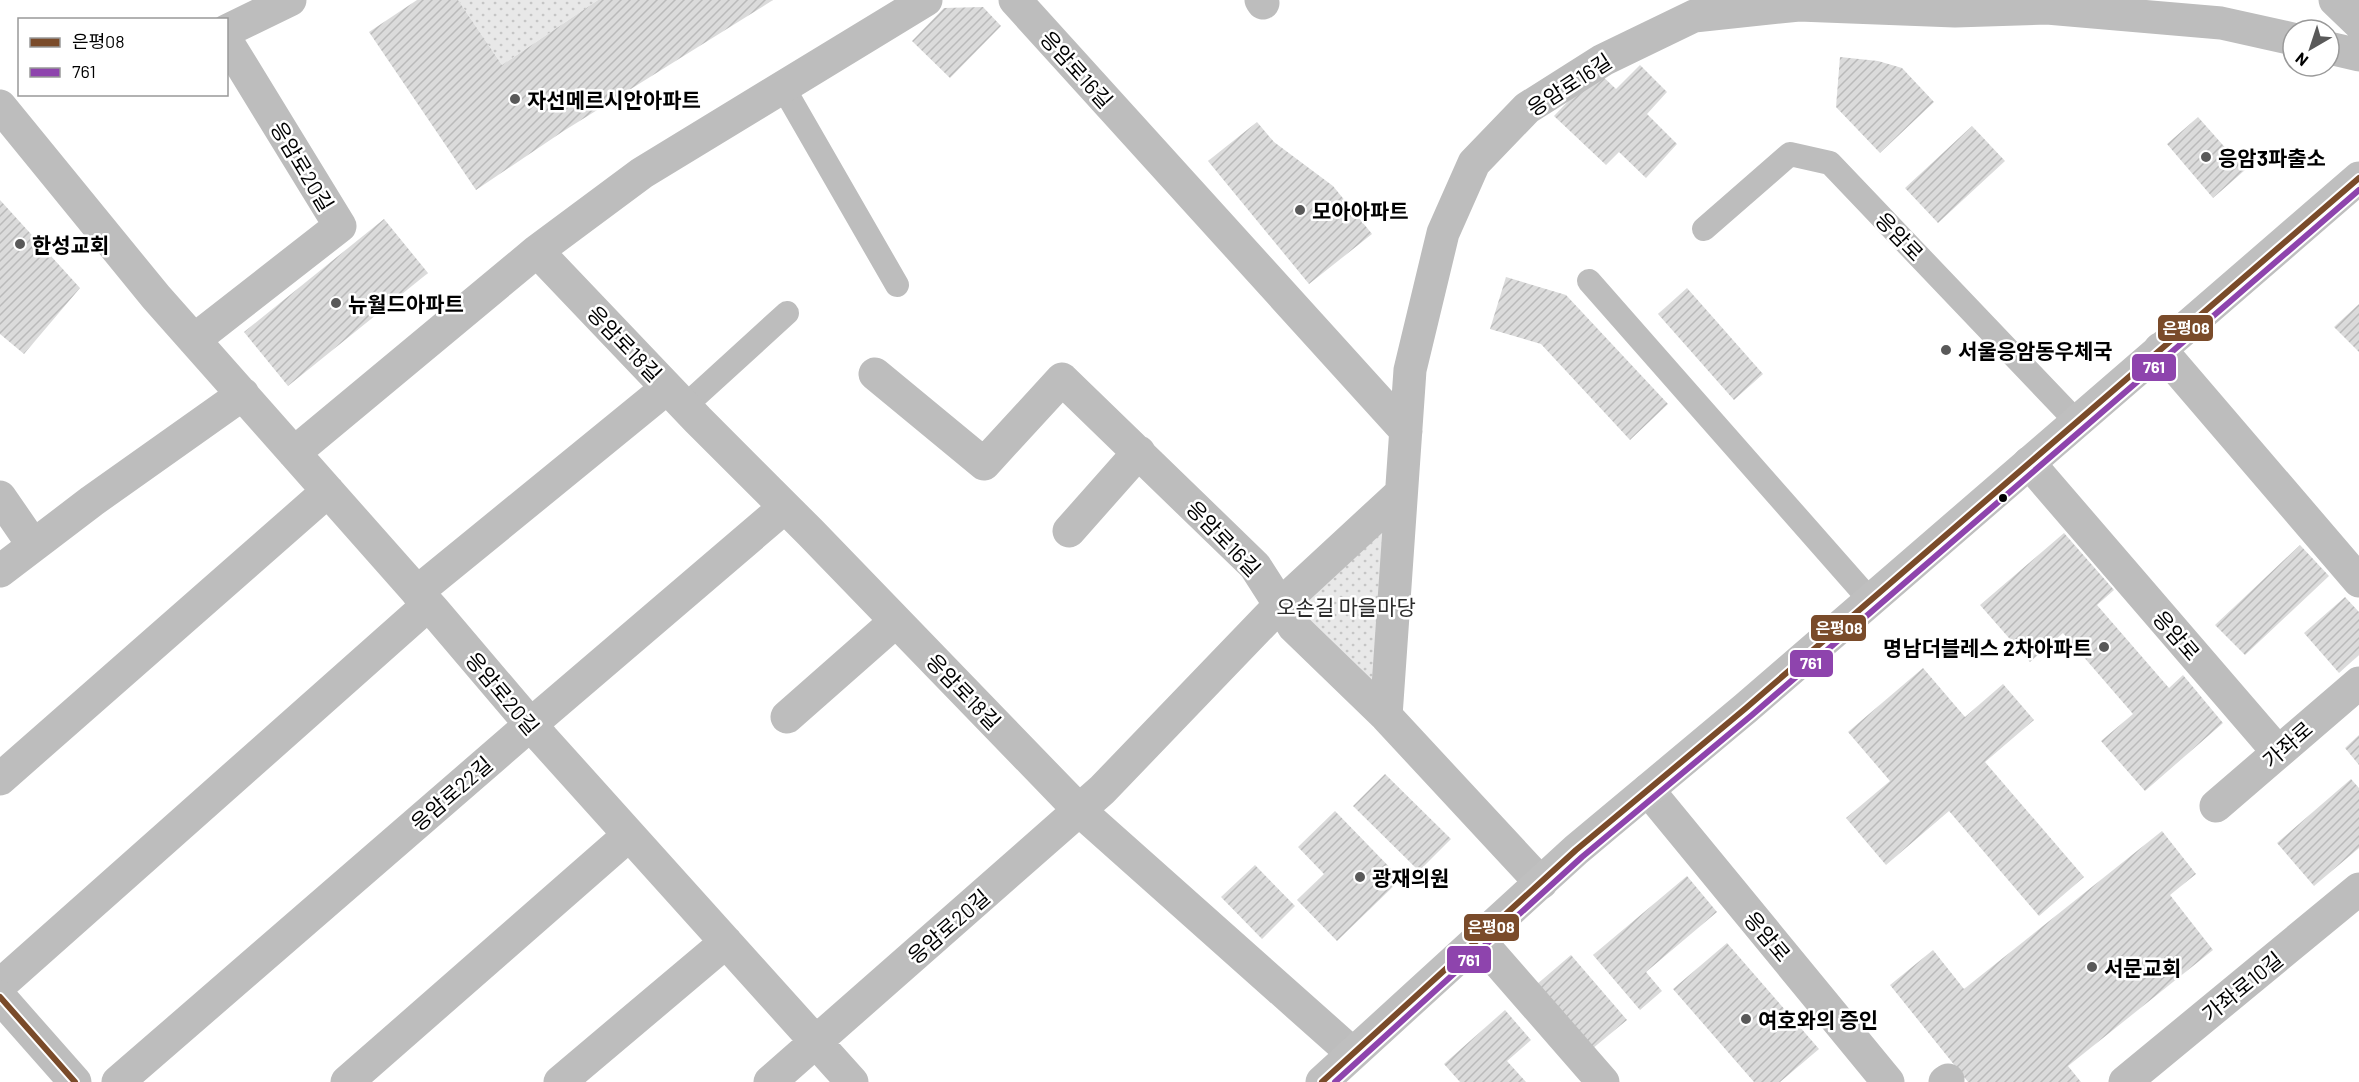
<svg xmlns="http://www.w3.org/2000/svg" width="2359" height="1082" viewBox="0 0 2359 1082" font-family="Barlow,'Noto Sans KR',sans-serif">
<defs>
<pattern id="park-dots" width="8" height="8" patternUnits="userSpaceOnUse" patternTransform="scale(1.5)"><rect width="8" height="8" fill="#e8e8e8"/><path d="M2 2h.1M6 6h.1" fill="none" stroke="#c5c5c5" stroke-width="1.8" stroke-linecap="round"/></pattern>
<pattern id="building-hatch" width="6" height="6" patternUnits="userSpaceOnUse" patternTransform="scale(1.5)"><rect width="6" height="6" fill="#dbdbdb"/><path d="M-1 1l2-2M0 6l6-6M5 7l2-2" fill="none" stroke="#bababa"/></pattern>
</defs>
<rect width="100%" height="100%" fill="#fff"/>
<path fill="url(#park-dots)" d="M 458,0 L 598,0 L 502,65 Z
M 1386,519 L 1378,690 L 1294,607 Z"/>
<path fill="url(#building-hatch)" d="M 417,0 L 458,0 L 502,65 L 598,0 L 773,0 L 562,132 L 476,190 L 369,32 Z
M 983,7 L 1001,26 L 950,78 L 912,41 L 944,8 Z
M 1840,57 L 1878,61 L 1902,68 L 1934,102 L 1880,153 L 1836,107 Z
M 1640,65 L 1667,92 L 1647,114 L 1677,144 L 1646,178 L 1619,152 L 1606,165 L 1554,116 L 1597,71 L 1616,89 Z
M 2198,117 L 2245,170 L 2213,198 L 2167,144 Z
M 1257,122 L 1274,142 L 1333,186 L 1372,234 L 1309,284 L 1208,161 Z
M 1972,126 L 2005,161 L 1938,223 L 1905,188 Z
M 0,200 L 80,288 L 24,354 L 0,334 Z
M 384,219 L 428,273 L 288,386 L 244,332 Z
M 1506,277 L 1566,295 L 1668,404 L 1630,440 L 1541,344 L 1490,329 Z
M 1687,288 L 1763,374 L 1734,400 L 1658,314 Z
M 2359,304 L 2359,352 L 2334,327 Z
M 2064,533 L 2114,590 L 2097,605 L 2169,688 L 2183,675 L 2223,723 L 2145,791 L 2101,741 L 2133,714 L 2063,633 L 2030,662 L 1980,605 Z
M 2300,545 L 2329,576 L 2245,655 L 2215,625 Z
M 2345,597 L 2359,612 L 2359,655 L 2339,673 L 2304,633 Z
M 1923,668 L 1965,717 L 2003,684 L 2034,720 L 1985,762 L 2084,877 L 2039,916 L 1949,811 L 1886,865 L 1846,818 L 1890,781 L 1848,732 Z
M 2359,735 L 2359,765 L 2345,748 Z
M 1385,774 L 1451,839 L 1419,871 L 1353,806 Z
M 2351,779 L 2359,788 L 2359,848 L 2314,886 L 2277,843 Z
M 1335,811 L 1401,879 L 1337,941 L 1297,900 L 1324,874 L 1298,847 Z
M 2162,831 L 2196,874 L 2170,895 L 2213,950 L 2068,1066 L 2081,1082 L 1968,1082 L 1890,985 L 1933,950 L 1964,989 Z
M 1255,865 L 1295,906 L 1262,939 L 1221,897 Z
M 1687,876 L 1717,912 L 1646,972 L 1662,991 L 1640,1010 L 1593,955 Z
M 1727,943 L 1819,1049 L 1780,1082 L 1754,1082 L 1673,989 Z
M 1571,955 L 1627,1020 L 1592,1049 L 1536,985 Z
M 1505,1010 L 1531,1040 L 1507,1061 L 1526,1082 L 1460,1082 L 1444,1064 Z"/>
<g fill="none" stroke-linecap="round" stroke-linejoin="round">
<path stroke="#bdbdbd" stroke-width="24" d="M 783,87 L 897,285
M 1704,229 L 1790,154 L 1830,163 L 2077,422
M 1589,281 L 1870,600
M 685,406 L 787,313"/>
<path stroke="#bdbdbd" stroke-width="33" d="M 1015,0 L 1406,431
M 1261,0 L 1263,3
M 2335,0 L 2359,23
M 226,31 L 290,0
M 2329,48 L 2359,55
M 0,106 L 156,297 L 435,612 L 543,739 L 852,1082
M 537,251 L 698,420 L 810,532 L 1079,810 L 1352,1053
M 194,340 L 340,226 L 226,40
M 2160,349 L 2359,581
M 875,374 L 984,464 L 1062,379 L 1255,566 L 1294,627 L 1386,716 L 1541,883
M 294,453 L 537,251 L 642,173 L 926,0
M 2029,463 L 2278,752
M 0,497 L 33,545
M 1069,531 L 1139,452
M 0,571 L 92,501 L 243,394
M 417,592 L 667,388
M 1386,716 L 1410,370 L 1443,233 L 1474,163 L 1527,108 L 1603,60 L 1694,16 L 1799,5 L 1955,11 L 2047,8 L 2221,23 L 2293,39
M 787,717 L 896,621
M 0,779 L 328,491
M 1648,790 L 1888,1082
M 2216,806 L 2359,683
M 1479,940 L 1603,1082
M 0,985 L 428,605
M 118,1082 L 530,725 L 785,507
M 347,1082 L 629,835
M 560,1082 L 726,942
M 770,1082 L 1102,790 L 1280,605 L 1401,493
M 1945,1082 L 1948,1080
M 2125,1082 L 2359,889"/>
<path stroke="#bdbdbd" stroke-width="33" d="M 0,997 L 75,1082"/>
<path stroke="#bfbfbf" stroke-width="33" d="M 1322,1082 L 1576,850 L 1746,708 L 2359,178"/>
<defs>
<path id="bus-1" d="M 0,997 L 75,1082
M 1322,1082 L 1576,850 L 1746,708 L 2359,178"/>
<path id="bus-2" d="M 1335,1082 L 1582,857 L 1752,715 L 2359,190"/>
</defs>
<use href="#bus-1" stroke="#fff" stroke-width="10"/>
<use href="#bus-2" stroke="#fff" stroke-width="10"/>
<use href="#bus-1" stroke="#7a4b2a" stroke-width="6"/>
<use href="#bus-2" stroke="#8e44ad" stroke-width="6"/>
</g>
<g fill="#595959" stroke="#fff" stroke-width="2">
<circle cx="515" cy="99" r="6"/>
<circle cx="2206" cy="157" r="6"/>
<circle cx="1300" cy="210" r="6"/>
<circle cx="20" cy="244" r="6"/>
<circle cx="336" cy="303" r="6"/>
<circle cx="1946" cy="350" r="6"/>
<circle cx="2104" cy="647" r="6"/>
<circle cx="1360" cy="877" r="6"/>
<circle cx="2092" cy="967" r="6"/>
<circle cx="1746" cy="1019" r="6"/>
</g>
<circle fill="#000" stroke="#fff" stroke-width="2" cx="2003" cy="498" r="5"/>
<g text-anchor="middle" dominant-baseline="central" stroke-width="5" stroke-linejoin="round" paint-order="stroke">
<g font-size="21" fill="#000" stroke="#fff">
<text transform="translate(1077 69) rotate(48)">응암로16길</text>
<text transform="translate(1569 84) rotate(-33)">응암로16길</text>
<text transform="translate(303 166) rotate(59)">응암로20길</text>
<text transform="translate(1900 236) rotate(46)">응암로</text>
<text transform="translate(625 343) rotate(46)">응암로18길</text>
<text transform="translate(1224 538) rotate(46)">응암로16길</text>
<text transform="translate(2177 635) rotate(49)">응암로</text>
<text transform="translate(964 691) rotate(46)">응암로18길</text>
<text transform="translate(503 693) rotate(50)">응암로20길</text>
<text transform="translate(2287 744) rotate(-41)">가좌로</text>
<text transform="translate(451 793) rotate(-41)">응암로22길</text>
<text transform="translate(948 926) rotate(-41)">응암로20길</text>
<text transform="translate(1768 936) rotate(50)">응암로</text>
<text transform="translate(2242 986) rotate(-39)">가좌로10길</text>
</g>
<g font-size="21" font-weight="bold" fill="#000" stroke="#fff" text-anchor="start">
<text x="527" y="99">자선메르시안아파트</text>
<text x="2218" y="157">응암3파출소</text>
<text x="1312" y="210">모아아파트</text>
<text x="32" y="244">한성교회</text>
<text x="348" y="303">뉴월드아파트</text>
<text x="1958" y="350">서울응암동우체국</text>
<text x="2092" y="647" text-anchor="end">명남더블레스 2차아파트</text>
<text x="1372" y="877">광재의원</text>
<text x="2104" y="967">서문교회</text>
<text x="1758" y="1019">여호와의 증인</text>
</g>
<g font-size="21" fill="#2c2c2c" stroke="#fff">
<text x="1346" y="606">오손길 마을마당</text>
</g>
</g>
<g stroke="#fff" stroke-width="2">
<rect x="2157" y="314" width="57" height="28" rx="6" fill="#7a4b2a"/>
<rect x="2131" y="353" width="46" height="29" rx="6" fill="#8e44ad"/>
<rect x="1810" y="614" width="57" height="28" rx="6" fill="#7a4b2a"/>
<rect x="1789" y="649" width="45" height="29" rx="6" fill="#8e44ad"/>
<rect x="1463" y="913" width="57" height="29" rx="6" fill="#7a4b2a"/>
<rect x="1446" y="945" width="46" height="29" rx="6" fill="#8e44ad"/>
</g>
<g font-size="16" text-anchor="middle" font-weight="bold" fill="#fff">
<text x="2186" y="334">은평08</text>
<text x="2154" y="373">761</text>
<text x="1839" y="634">은평08</text>
<text x="1811" y="669">761</text>
<text x="1491" y="933">은평08</text>
<text x="1469" y="966">761</text>
</g>
<rect x="18" y="18" width="210" height="78" fill="#ffffff" stroke="#999999" stroke-width="1.5"/>
<rect x="30" y="38" width="30" height="9" fill="#7a4b2a" stroke="#999999" stroke-width="1.5"/>
<text x="72" y="48" font-size="18" fill="#000000">은평08</text>
<rect x="30" y="68" width="30" height="9" fill="#8e44ad" stroke="#999999" stroke-width="1.5"/>
<text x="72" y="78" font-size="18" fill="#000000">761</text>
<g transform="translate(2311 48) rotate(219)"><circle r="28" fill="#ffffff" stroke="#999999" stroke-width="1.5"/>
<path d="M0-4.5L10 22L0 15L-10 22Z" fill="#595959"/>
<text y="-9" font-size="16" font-weight="bold" text-anchor="middle" fill="#000000">N</text>
</g>
</svg>
